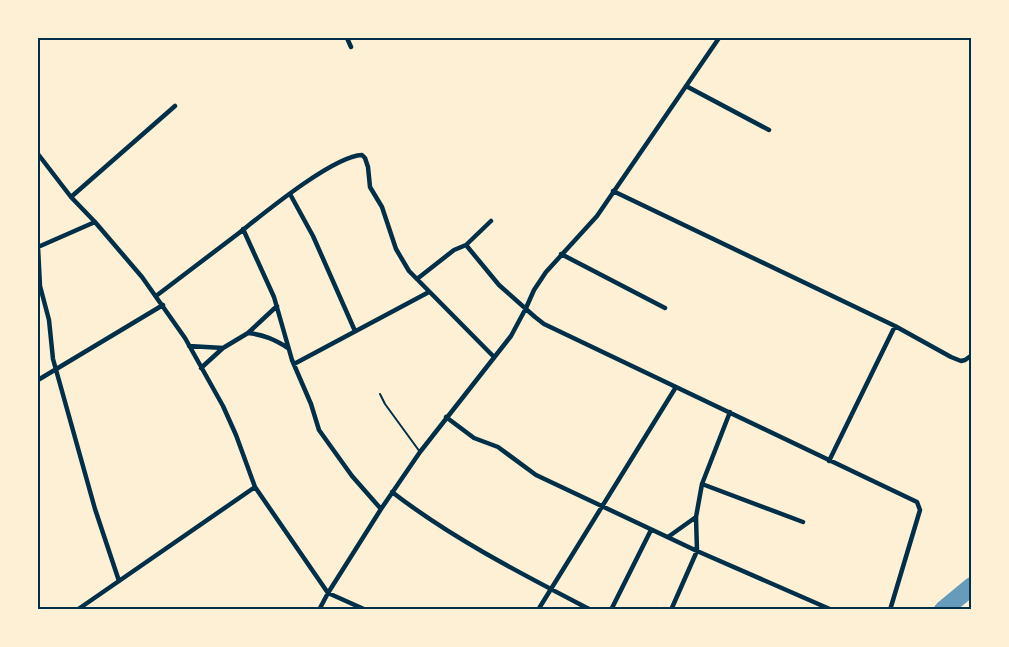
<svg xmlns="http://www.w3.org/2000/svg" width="1009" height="647" viewBox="0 0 1009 647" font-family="Lato,sans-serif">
<rect width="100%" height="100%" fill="#fdf0d5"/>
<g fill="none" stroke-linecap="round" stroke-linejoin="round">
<path stroke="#669bbc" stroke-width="18" d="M 943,610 L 972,586"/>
<path stroke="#003049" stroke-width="2" d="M 380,394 L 385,404 L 420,452"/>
<path stroke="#003049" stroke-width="4.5" d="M 347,38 L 351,47
M 686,86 L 769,130
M 38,154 L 71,197 L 95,222 L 142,277 L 185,338 L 223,406 L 236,435 L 255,487 L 328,593 L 366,610
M 613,191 L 895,326 L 951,357 L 961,361 L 965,360 L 972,355
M 290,194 L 313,236 L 355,331
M 71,197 L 175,106
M 243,229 L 274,297 L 292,360 L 311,404 L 319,430 L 352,476 L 381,509
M 466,245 L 499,285 L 535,317 L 544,324 L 917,502 L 920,510 L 890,610
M 38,247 L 40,286 L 49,320 L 53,359 L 95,509 L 119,581
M 38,247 L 95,222
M 561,254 L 665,308
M 417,279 L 454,250 L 466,245 L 491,221
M 156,296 C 184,275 211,254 239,233 C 263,214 333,156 362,155 L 365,158 L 368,167 L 370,187 L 382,207 L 396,249 L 409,271 L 493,356
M 248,333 C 264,335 274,339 288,348
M 189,346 L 223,348
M 294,364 L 429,292
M 201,368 L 223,348 L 248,333 L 277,306
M 38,380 L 163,305
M 446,417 L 474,438 L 498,447 L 536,475 L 697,551 L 832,610
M 829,461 L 895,326
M 702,484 L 803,522
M 392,492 C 453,539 522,574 591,610
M 668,537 L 696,517
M 77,610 L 255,487
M 319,610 L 328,593 L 381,509 L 420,452 L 511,336 L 526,308 L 534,290 L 546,272 L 597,216 L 719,38
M 538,610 L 676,387
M 611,610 L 651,530
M 671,610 L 697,551 L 696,517 L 702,484 L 730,412"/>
</g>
<rect width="1009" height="647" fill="none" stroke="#fdf0d5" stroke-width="78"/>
<rect x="39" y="39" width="931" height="569" fill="none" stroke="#003049" stroke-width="2"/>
</svg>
